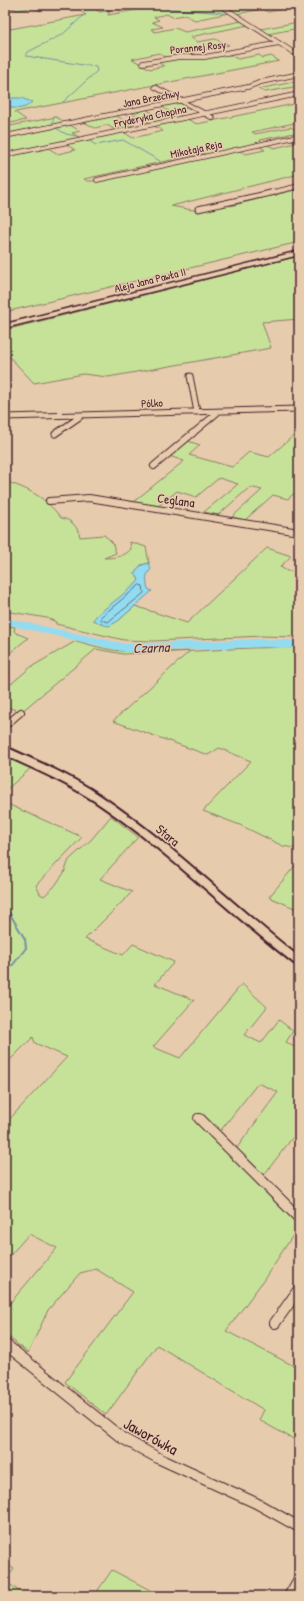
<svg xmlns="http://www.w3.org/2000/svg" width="304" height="1601" viewBox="0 0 304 1601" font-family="'Patrick Hand',sans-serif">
<rect width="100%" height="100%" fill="#e6cbad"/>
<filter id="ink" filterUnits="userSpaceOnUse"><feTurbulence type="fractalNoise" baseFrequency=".025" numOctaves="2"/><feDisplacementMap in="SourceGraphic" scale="8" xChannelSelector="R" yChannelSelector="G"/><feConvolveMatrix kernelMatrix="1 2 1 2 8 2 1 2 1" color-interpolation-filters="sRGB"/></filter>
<g filter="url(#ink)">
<path fill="#c6e299" stroke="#888062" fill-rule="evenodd" d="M 5,5 L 40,5 L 44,8 L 40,11 L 34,7 L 18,10 L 12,8 L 5,9 Z
M 163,5 L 216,5 L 229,13 L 195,20 L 185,15 L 172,17 L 167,14 L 154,17 L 159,20 L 152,22 L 163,27 L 151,29 L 155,32 L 175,28 L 185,32 L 242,21 L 248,25 L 190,37 L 197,42 L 215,39 L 229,45 L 191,52 L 194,54 L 167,58 L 159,53 L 132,59 L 150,69 L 164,66 L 157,62 L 181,57 L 230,54 L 229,55 L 238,59 L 259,55 L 263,58 L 271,56 L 279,61 L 15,112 L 26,120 L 5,124 L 5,30 L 86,15 L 80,11 L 93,8 L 100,12 L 110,10 L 108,15 Z
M 222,5 L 277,5 L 287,8 L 268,12 L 262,9 L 236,14 Z
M 299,22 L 299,28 L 268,34 L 261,29 Z
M 299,81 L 299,86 L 265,92 L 258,89 Z
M 180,103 L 190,108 L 174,111 L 183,117 L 152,124 L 130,112 L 145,109 L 156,115 L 170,112 L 161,106 Z
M 299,103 L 299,122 L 252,132 L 255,134 L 291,127 L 299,132 L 260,140 L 263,143 L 207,155 L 203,153 L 84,179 L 87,181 L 96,181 L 238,150 L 246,154 L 265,150 L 257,145 L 265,144 L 274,148 L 296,143 L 289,138 L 299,136 L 299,174 L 171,206 L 198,211 L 228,204 L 230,206 L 299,189 L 299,242 L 5,312 L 5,157 L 48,148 L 58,154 L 75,150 L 66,144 L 123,132 L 133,138 L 163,131 L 154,126 L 187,119 L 197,124 Z
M 115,115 L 134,127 L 117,131 L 107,125 L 95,128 L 84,122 Z
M 56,117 L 66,123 L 5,135 L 5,127 Z
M 70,125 L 80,131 L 72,133 L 81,138 L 5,154 L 5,138 Z
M 299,256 L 299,319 L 262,322 L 271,348 L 108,377 L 83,374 L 34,383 L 5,352 L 5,330 Z
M 299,431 L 299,495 L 293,494 L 288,499 L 273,495 L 245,520 L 232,517 L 262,490 L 250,487 L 218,515 L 204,512 L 238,484 L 219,478 L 196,497 L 177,491 L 157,507 L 132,503 L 184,461 L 169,456 L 188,441 L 200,445 L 189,455 L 232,467 L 249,452 L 269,457 Z
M 5,481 C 30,490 44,496 61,518 C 71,519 78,527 80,537 L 104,535 L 112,542 L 116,553 L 104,558 C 115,558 124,557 131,549 L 130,542 L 146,547 L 149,563 L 141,565 L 135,573 L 139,580 L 118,621 L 135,606 L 187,623 L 267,548 L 291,556 L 280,567 L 287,571 L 294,572 L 299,569 L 299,637 L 262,636 L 153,641 L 124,640 L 56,624 L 56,622 L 47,618 L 5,611 Z
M 5,626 L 15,627 L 14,631 L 16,633 L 28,638 L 5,657 Z
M 76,641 C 91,645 107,650 121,651 C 180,656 240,645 299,648 L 299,849 L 283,846 L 240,825 L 203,811 L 251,761 L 219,748 L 208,755 L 113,721 L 190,651 L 123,654 L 96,649 L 21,712 L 5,706 L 5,689 L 31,667 Z
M 5,757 L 31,768 L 5,791 Z
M 5,803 L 82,837 L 36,885 L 40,894 L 44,896 L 54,887 L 64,873 L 69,860 L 91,840 L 111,816 L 138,837 L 100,879 L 132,892 L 85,939 L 123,955 L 133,944 L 174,962 L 155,984 L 194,1000 L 153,1047 L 180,1058 L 242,984 L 267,1007 L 244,1035 L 261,1043 L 279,1020 L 293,1031 L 286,1042 L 299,1050 L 299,1129 L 257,1184 L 299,1226 L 263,1281 L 226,1331 L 294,1366 L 299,1359 L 299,1438 L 297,1441 L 259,1420 L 264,1410 L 157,1345 L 106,1415 L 65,1382 L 133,1292 L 96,1269 L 80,1273 L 48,1310 L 28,1353 L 5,1334 L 5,1309 L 57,1248 L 29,1234 L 5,1261 L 5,1124 L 67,1057 L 35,1043 L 33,1037 L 5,1065 ZM 258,1083 L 278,1092 L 231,1156 L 208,1134 L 215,1124 L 221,1130 Z
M 299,861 L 299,910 L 269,897 Z
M 5,1563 L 14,1569 L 5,1581 L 26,1596 L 5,1596 Z
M 112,1570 L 161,1596 L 94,1596 Z"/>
<path fill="#91dcf1" stroke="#7590a2" d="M 10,98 L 21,98 L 32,102 C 26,110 13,110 5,105 L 5,100 Z
M 149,563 L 151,569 C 145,575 146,581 148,589 L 152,591 L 118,621 L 109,626 L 104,625 L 93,620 L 97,615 L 136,584 L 139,580 L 135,573 C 138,566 142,565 149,563 Z"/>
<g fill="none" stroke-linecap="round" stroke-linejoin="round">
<path stroke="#666b7a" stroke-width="1" d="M 140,585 L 143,586 L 144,593 L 108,622 L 101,620 L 101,617 Z"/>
<path stroke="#7590a2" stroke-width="1" d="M 137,6 L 145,7
M 150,7 L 224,13
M 63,102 L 97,71 L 96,67 L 26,56 L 26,53 L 63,34 L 83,16
M 52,125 L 54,117
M 56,128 L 66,134 L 76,136
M 87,140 L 96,145 L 123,140 L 160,161"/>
<path stroke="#7590a2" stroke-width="2" d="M 5,906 L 25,939 L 26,948 L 5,975"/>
<path fill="#91dcf1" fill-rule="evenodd" d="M 5,618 L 126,644 L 264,639 L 299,641 L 299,649 L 264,647 L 126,652 L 5,624 Z"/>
<defs>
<path id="minor-far4" d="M 220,5 L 299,56
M 143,63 L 179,57 L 205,57 L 279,43
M 155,87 L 213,118
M 5,136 L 248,87 L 261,82 L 299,74
M 5,155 L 299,94
M 97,180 L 299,136
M 270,193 L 299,186"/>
<path id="minor-far3" d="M 198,209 L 275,192
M 190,376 L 197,412
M 5,417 L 299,409
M 55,434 L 81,416
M 192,434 L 217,413 L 216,412"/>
<path id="minor-far2" d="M 154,466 L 193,433
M 49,501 L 89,498 L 299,532
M 5,726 L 21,712"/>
<path id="minor-far1" d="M 198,1118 L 201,1120"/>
<path id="minor" d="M 200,1119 L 299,1218
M 275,1323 L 299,1289
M 5,1344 L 122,1438 L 160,1459 L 256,1503 L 299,1527
M 289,1596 L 299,1579"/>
<path id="tertiary" d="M 5,751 C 36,765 68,779 97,798 C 169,846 230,909 299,962"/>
<path id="secondary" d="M 299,251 L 299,255 L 5,328 L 5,324 Z"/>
</defs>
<use href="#minor-far4" stroke="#4a1f2b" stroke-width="5.5"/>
<use href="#minor-far3" stroke="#4a1f2b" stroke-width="7"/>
<use href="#minor-far2" stroke="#4a1f2b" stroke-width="8"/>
<use href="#minor-far1" stroke="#4a1f2b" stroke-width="10"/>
<use href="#minor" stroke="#4a1f2b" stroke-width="12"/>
<use href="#tertiary" stroke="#4a1f2b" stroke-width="12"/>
<use href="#secondary" stroke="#4a1f2b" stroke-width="3"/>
<use href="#minor-far4" stroke="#e6cbad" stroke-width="4"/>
<use href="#minor-far3" stroke="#e6cbad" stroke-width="5"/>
<use href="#minor-far2" stroke="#e6cbad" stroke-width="6"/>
<use href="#minor-far1" stroke="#e6cbad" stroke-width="8"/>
<use href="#minor" stroke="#e6cbad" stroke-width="10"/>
<use href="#tertiary" stroke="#e6cbad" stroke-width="8"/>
<use href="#secondary" fill="#e6cbad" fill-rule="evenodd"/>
</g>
</g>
<g text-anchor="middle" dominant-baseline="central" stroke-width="3" stroke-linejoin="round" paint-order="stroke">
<g font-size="11" fill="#4a1f2b" stroke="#e6cbad">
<text transform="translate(198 47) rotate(-6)">Porannej Rosy</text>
<text transform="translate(151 98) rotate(-11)">Jana Brzechwy</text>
<text transform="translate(150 116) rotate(-12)">Fryderyka Chopina</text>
<text transform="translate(196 149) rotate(-12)">Mikołaja Reja</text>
<text transform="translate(150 280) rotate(-14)">Aleja Jana Pawła II</text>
<text transform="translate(152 403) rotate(-2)">Pólko</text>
</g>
<g font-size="13" fill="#4a1f2b" stroke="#e6cbad">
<text transform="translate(176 500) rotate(8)">Ceglana</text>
<text transform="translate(168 835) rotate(39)">Stara</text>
</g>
<g font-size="14" font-style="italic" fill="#51323f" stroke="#e6cbad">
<text transform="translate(151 647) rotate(-2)">Czarna</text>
</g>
<g font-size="16" fill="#4a1f2b" stroke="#e6cbad">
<text transform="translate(151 1436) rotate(29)">Jaworówka</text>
</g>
</g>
<rect width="304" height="1601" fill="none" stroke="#e6cbad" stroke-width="20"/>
<rect x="10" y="10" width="284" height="1581" fill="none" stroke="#4a1f2b" stroke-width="1.5" filter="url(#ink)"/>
</svg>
